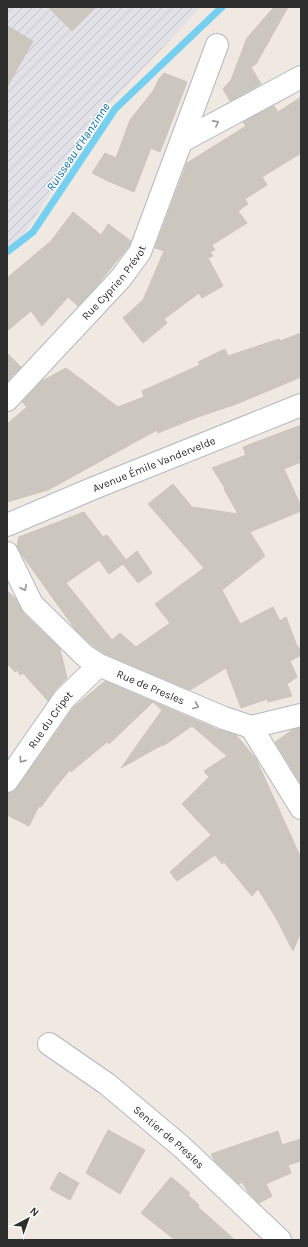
<svg xmlns="http://www.w3.org/2000/svg" width="308" height="1247" viewBox="0 0 308 1247" font-family="Karla,sans-serif">
<defs>
<pattern id="industrial-furrows" width="10" height="10" patternUnits="userSpaceOnUse"><rect width="10" height="10" fill="#e3e1e8"/><path d="M-1 1l2-2M0 10L10 0M9 11l2-2" fill="none" stroke="#c3c1c7"/></pattern>
</defs>
<rect width="100%" height="100%" fill="#efe9e1"/>
<path fill="url(#industrial-furrows)" d="M 7,7 L 201,7 L 104,110 L 19,242 L 7,251 Z"/>
<g fill="none" stroke-linecap="round" stroke-linejoin="round">
<path stroke="#75cff0" stroke-width="7" d="M 7,252 L 33,232 L 115,109 L 222,7"/>
</g>
<path fill="#cbc7bf" stroke="#cbc5ba" d="M 48,7 L 96,7 L 72,31 Z
M 274,7 L 288,7 L 256,64 L 251,67 L 261,84 L 230,101 L 223,89 L 231,80 L 247,38 Z
M 7,26 L 33,41 L 7,87 Z
M 164,73 L 187,82 L 160,152 L 151,148 L 134,192 L 108,181 L 92,173 L 105,153 L 116,158 L 130,120 L 153,91 L 159,79 Z
M 301,97 L 301,153 L 262,177 L 267,185 L 245,199 L 248,204 L 238,211 L 247,223 L 212,245 L 215,250 L 210,252 L 213,256 L 208,258 L 223,286 L 202,298 L 199,293 L 164,319 L 167,323 L 143,343 L 123,318 L 143,300 L 164,251 L 155,248 L 187,163 L 246,126 L 243,122 L 274,106 L 278,112 Z
M 73,212 L 101,235 L 108,224 L 131,241 L 129,246 L 94,289 L 78,306 L 68,297 L 42,326 L 31,311 L 7,331 L 7,278 L 51,241 Z
M 301,333 L 301,377 L 239,403 L 195,418 L 158,433 L 157,430 L 48,490 L 7,502 L 7,424 L 27,407 L 22,402 L 42,381 L 66,368 L 118,407 L 144,397 L 142,391 L 200,365 L 198,362 L 225,349 L 228,356 L 279,339 L 280,341 Z
M 7,353 L 21,367 L 7,382 Z
M 301,425 L 301,462 L 284,469 L 301,506 L 301,511 L 250,532 L 265,556 L 222,590 L 240,624 L 273,607 L 280,621 L 286,617 L 297,646 L 301,649 L 301,655 L 290,661 L 297,677 L 287,684 L 292,696 L 268,702 L 267,699 L 241,708 L 226,668 L 190,690 L 105,654 L 93,646 L 75,629 L 22,555 L 17,546 L 19,537 L 84,512 L 103,537 L 107,535 L 126,560 L 137,551 L 152,573 L 138,583 L 123,564 L 109,574 L 99,560 L 66,583 L 112,640 L 120,633 L 136,647 L 170,623 L 155,604 L 204,568 L 148,504 L 173,484 L 192,507 L 238,514 L 224,489 L 225,488 L 212,468 L 246,455 L 243,447 Z
M 7,591 L 16,599 L 23,613 L 60,649 L 67,678 L 55,690 L 48,701 L 23,673 L 20,675 L 17,670 L 15,672 L 7,663 Z
M 105,681 L 219,730 L 236,735 L 256,759 L 301,858 L 301,932 L 293,951 L 276,918 L 258,889 L 252,896 L 224,862 L 222,864 L 215,855 L 177,881 L 170,872 L 211,835 L 182,804 L 209,777 L 204,771 L 227,756 L 192,726 L 163,746 L 162,745 L 121,768 L 162,710 L 153,702 L 109,744 L 107,742 L 71,772 L 70,770 L 54,789 L 41,807 L 39,806 L 29,826 L 7,815 L 7,793 L 13,792 L 17,788 L 74,707 Z
M 301,728 L 301,784 L 275,742 L 294,729 Z
M 108,1130 L 145,1150 L 120,1194 L 86,1173 Z
M 278,1131 L 282,1145 L 301,1139 L 301,1161 L 288,1165 L 291,1173 L 266,1184 L 272,1196 L 259,1203 L 248,1192 L 242,1182 L 239,1184 L 215,1161 L 211,1154 Z
M 59,1172 L 79,1183 L 70,1200 L 50,1189 Z
M 171,1177 L 190,1193 L 188,1195 L 199,1205 L 198,1207 L 235,1240 L 175,1240 L 141,1213 Z"/>
<g fill="none" stroke-linecap="round" stroke-linejoin="round">
<defs>
<g id="street">
<path d="M 182,141 L 301,77"/>
<path id="s1" d="M 7,400 L 121,278 L 140,252 L 217,45"/>
<path id="s2" d="M 7,553 L 32,604 L 85,656 L 99,665 L 224,718 L 251,727 L 301,808"/>
<path d="M 251,727 L 301,715"/>
<path id="s3" d="M 7,781 L 64,699 L 99,665"/>
<path id="s4" d="M 49,1044 L 107,1084 L 183,1148 L 280,1240"/>
</g>
<g id="secondary">
<path id="s5" d="M 7,525 L 94,488 L 301,405"/>
</g>
</defs>
<use href="#street" stroke="#b4b7c1" stroke-width="24"/>
<use href="#secondary" stroke="#b4b7c1" stroke-width="24"/>
<use href="#street" stroke="#fff" stroke-width="22"/>
<use href="#secondary" stroke="#fff" stroke-width="22"/>
</g>
<defs><path id="oneway-chevron" d="M-2-3.5L2.5 0L-2 3.5" fill="none" stroke-width="1.6" stroke-linecap="round" stroke-linejoin="round"/></defs>
<g stroke="#969696">
<use href="#oneway-chevron" transform="translate(216 123) rotate(-28)"/>
<use href="#oneway-chevron" transform="translate(24 588) rotate(63)"/>
<use href="#oneway-chevron" transform="translate(196 706) rotate(23)"/>
<use href="#oneway-chevron" transform="translate(22 760) rotate(125)"/>
</g>
<g text-anchor="middle" dominant-baseline="central" stroke-width="3" stroke-linejoin="round" paint-order="stroke">
<g font-size="11" fill="#2e2e2e" stroke="#fff">
<text stroke="none"><textPath href="#s1" startOffset="159">Rue Cyprien Prévot</textPath></text>
<text stroke="none"><textPath href="#s5" startOffset="159">Avenue Émile Vandervelde</textPath></text>
<text stroke="none"><textPath href="#s2" startOffset="204">Rue de Presles</textPath></text>
<text stroke="none"><textPath href="#s3" startOffset="75">Rue du Cripet</textPath></text>
<text stroke="none"><textPath href="#s4" startOffset="152">Sentier de Presles</textPath></text>
</g>
<g font-size="12" font-style="italic" fill="#0d6fa3" stroke="#fff">
<text transform="translate(78 147) rotate(-56)">Ruisseau d'Hanzinne</text>
</g>
</g>
<rect width="308" height="1247" fill="none" stroke="#2e2e2e" stroke-width="16"/>
<g transform="translate(28 1219) rotate(41)" stroke="#ffffff" stroke-width="3" paint-order="stroke">
<path d="M0-3L7 15L0 10L-7 15Z" fill="#2e2e2e"/>
<text y="-6" font-size="11" font-weight="bold" text-anchor="middle" fill="#2e2e2e">N</text>
</g>
</svg>
